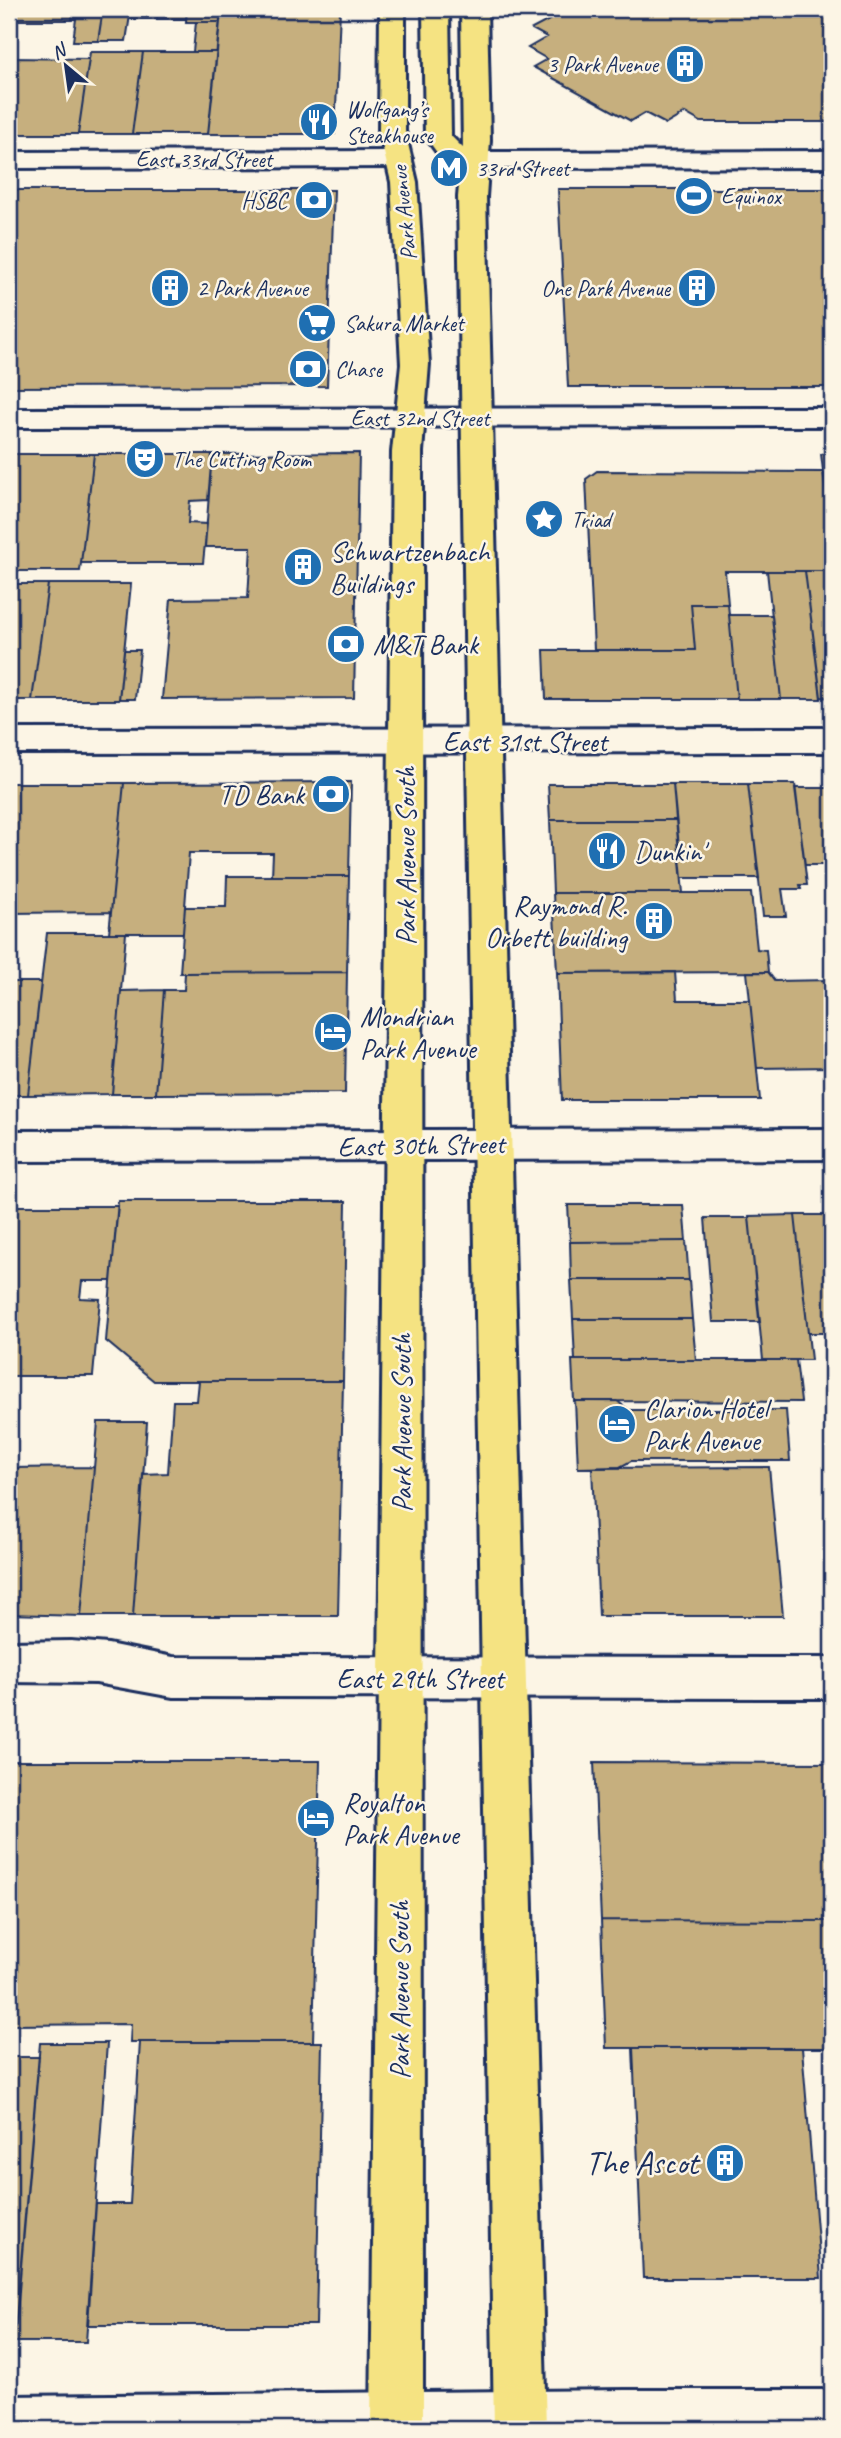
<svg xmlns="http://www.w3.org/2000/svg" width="841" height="2438" viewBox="0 0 841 2438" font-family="Caveat,sans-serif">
<rect width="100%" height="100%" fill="#fcf5e5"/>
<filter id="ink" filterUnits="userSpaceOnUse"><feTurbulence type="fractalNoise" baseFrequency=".0143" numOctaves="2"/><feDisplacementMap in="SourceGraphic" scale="14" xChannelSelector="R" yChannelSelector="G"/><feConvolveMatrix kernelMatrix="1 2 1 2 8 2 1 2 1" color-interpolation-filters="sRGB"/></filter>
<g filter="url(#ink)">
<path fill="#c6af7e" stroke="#1b2f5e" stroke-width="2" d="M 9,9 L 74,9 L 72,20 L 9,20 Z
M 74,9 L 103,9 L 98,41 L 73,41 L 76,19 L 72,19 Z
M 103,9 L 131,9 L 126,41 L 98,41 Z
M 131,9 L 158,9 L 157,19 L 130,19 Z
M 158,9 L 187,9 L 186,19 L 157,19 Z
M 187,9 L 221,9 L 220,22 L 186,22 Z
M 221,9 L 340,9 L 335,134 L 208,134 Z
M 570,9 L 832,9 L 832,122 L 701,122 L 685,113 L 666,124 L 645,113 L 631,121 L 533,67 L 547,59 L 528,48 L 547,37 L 532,29 Z
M 196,22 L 220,22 L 217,52 L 193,52 Z
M 90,52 L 143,52 L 132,134 L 78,134 Z
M 143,52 L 217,52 L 208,134 L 132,134 Z
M 9,58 L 89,59 L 78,134 L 9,134 Z
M 558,189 L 832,189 L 832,387 L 568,387 Z
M 9,190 L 334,190 L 327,386 L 9,387 Z
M 359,453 L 354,698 L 162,699 L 171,599 L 248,598 L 251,547 L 205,547 L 212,454 Z
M 9,454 L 94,454 L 80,571 L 9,571 Z
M 94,454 L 212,454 L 208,500 L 190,501 L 188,523 L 207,524 L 203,563 L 81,563 Z
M 821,454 L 832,454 L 832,537 L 826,494 Z
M 597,471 L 824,472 L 832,537 L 832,571 L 725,571 L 728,604 L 691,604 L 695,650 L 594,650 L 586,479 Z
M 767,571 L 805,571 L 821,699 L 781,699 Z
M 805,571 L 832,571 L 832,698 L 821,697 Z
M 9,584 L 48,584 L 32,700 L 9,700 Z
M 48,584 L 131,584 L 119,700 L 32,700 Z
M 691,604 L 728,604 L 737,699 L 546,699 L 544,650 L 695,650 Z
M 729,615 L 772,615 L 781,699 L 737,699 Z
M 124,650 L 140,650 L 135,699 L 119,699 Z
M 351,782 L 349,876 L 272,876 L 273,853 L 189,853 L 183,933 L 109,933 L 124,783 Z
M 9,783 L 124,783 L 111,912 L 9,913 Z
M 548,784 L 673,784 L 676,820 L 550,820 Z
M 673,784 L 748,784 L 759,878 L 682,878 Z
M 748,784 L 795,784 L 807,885 L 800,885 L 801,889 L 782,889 L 786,916 L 763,916 Z
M 795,788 L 832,788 L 832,865 L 805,865 Z
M 550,820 L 676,820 L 683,893 L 553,893 Z
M 227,876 L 349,876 L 347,972 L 180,973 L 185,907 L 226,907 Z
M 553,893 L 751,893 L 757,949 L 766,950 L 768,972 L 557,973 Z
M 47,933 L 126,933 L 112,1094 L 28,1095 Z
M 347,972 L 345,1093 L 156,1094 L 164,990 L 184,990 L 185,973 Z
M 675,972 L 677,1000 L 750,1000 L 760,1100 L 562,1100 L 557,973 Z
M 747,972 L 768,972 L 775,981 L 832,980 L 832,1067 L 757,1068 Z
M 9,982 L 41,982 L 28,1095 L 9,1095 Z
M 164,990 L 156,1094 L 112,1094 L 121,991 Z
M 118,1201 L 346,1201 L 343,1381 L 154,1381 L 106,1341 Z
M 568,1205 L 683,1205 L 686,1241 L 570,1242 Z
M 9,1206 L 118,1206 L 111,1281 L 82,1281 L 80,1298 L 100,1299 L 93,1376 L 9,1376 Z
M 795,1215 L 811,1360 L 763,1360 L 749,1216 Z
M 795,1215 L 832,1215 L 832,1333 L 808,1333 Z
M 705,1218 L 749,1218 L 760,1322 L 713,1322 Z
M 686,1241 L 689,1280 L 571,1280 L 570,1242 Z
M 571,1280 L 689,1280 L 692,1319 L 573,1319 Z
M 573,1319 L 692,1319 L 696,1360 L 575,1360 Z
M 572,1360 L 796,1360 L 801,1402 L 574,1401 Z
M 199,1381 L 343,1381 L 338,1616 L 133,1616 L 143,1474 L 168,1473 L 173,1401 L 197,1401 Z
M 575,1401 L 617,1401 L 629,1410 L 786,1410 L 790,1461 L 631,1461 L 620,1467 L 578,1468 Z
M 98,1422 L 147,1422 L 133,1616 L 81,1616 Z
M 94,1467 L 81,1616 L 9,1614 L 9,1468 Z
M 769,1467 L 783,1616 L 599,1616 L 592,1468 Z
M 9,1761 L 320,1761 L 313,2042 L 130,2042 L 131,2024 L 9,2025 Z
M 594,1762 L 832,1763 L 832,1921 L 601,1920 Z
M 601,1920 L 832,1921 L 832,2048 L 606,2048 Z
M 140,2042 L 322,2042 L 316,2325 L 88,2325 L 96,2204 L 130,2204 Z
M 40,2043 L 107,2043 L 86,2342 L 14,2342 Z
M 633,2048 L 802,2048 L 821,2278 L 643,2278 Z
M 9,2057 L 39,2057 L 16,2325 L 9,2325 Z"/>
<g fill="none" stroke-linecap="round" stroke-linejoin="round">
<defs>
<path id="street" d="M 399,151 L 408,153 L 412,159 L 408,165 L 399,167 L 9,168 L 9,152 Z
M 832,151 L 832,167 L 475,168 L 466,166 L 462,160 L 466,154 L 475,152 Z
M 832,408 L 832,426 L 9,427 L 9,409 Z
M 71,1641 L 108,1644 L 173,1657 L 832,1658 L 832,1698 L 173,1697 L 96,1683 L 9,1682 L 9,1642 Z
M 626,2390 L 832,2390 L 832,2429 L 9,2429 L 9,2396 Z"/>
<path id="secondary" d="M 832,728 L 832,752 L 9,753 L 9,729 Z
M 832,1129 L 832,1159 L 9,1161 L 9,1131 Z"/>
<path id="primary" d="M 380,9 L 405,9 L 405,131 L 417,182 L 429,364 L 422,452 L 423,2429 L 371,2429 L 392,452 L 401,364 L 391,182 L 379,131 Z
M 423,9 L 449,9 L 451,136 L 463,148 L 461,9 L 487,9 L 490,140 L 486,197 L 546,2429 L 494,2429 L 458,197 L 461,164 L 441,158 L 425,136 Z"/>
</defs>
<use href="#street" stroke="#1b2f5e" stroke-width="6"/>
<use href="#secondary" stroke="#1b2f5e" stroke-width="6"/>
<use href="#primary" stroke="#1b2f5e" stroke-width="6"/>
<use href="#street" fill="#fcf5e5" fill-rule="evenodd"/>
<use href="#secondary" fill="#fcf5e5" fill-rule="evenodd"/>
<use href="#primary" fill="#f5e382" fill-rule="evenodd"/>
</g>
</g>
<defs>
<symbol id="building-disc" viewBox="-11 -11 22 22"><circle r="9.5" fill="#1f6fb2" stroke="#fcf5e5"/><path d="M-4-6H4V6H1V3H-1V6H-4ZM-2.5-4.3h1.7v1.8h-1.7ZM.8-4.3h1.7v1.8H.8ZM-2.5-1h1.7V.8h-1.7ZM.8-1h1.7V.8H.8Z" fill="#fff"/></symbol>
<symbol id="restaurant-disc" viewBox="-11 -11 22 22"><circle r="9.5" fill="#1f6fb2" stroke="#fcf5e5"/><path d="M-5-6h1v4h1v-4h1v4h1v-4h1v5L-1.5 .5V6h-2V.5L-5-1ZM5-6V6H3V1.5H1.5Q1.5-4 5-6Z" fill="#fff"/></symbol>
<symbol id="metro-disc" viewBox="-11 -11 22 22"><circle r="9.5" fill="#1f6fb2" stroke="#fcf5e5"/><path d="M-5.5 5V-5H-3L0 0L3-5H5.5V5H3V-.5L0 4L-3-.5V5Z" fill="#fff"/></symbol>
<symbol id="stadium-disc" viewBox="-11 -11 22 22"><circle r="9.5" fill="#1f6fb2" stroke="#fcf5e5"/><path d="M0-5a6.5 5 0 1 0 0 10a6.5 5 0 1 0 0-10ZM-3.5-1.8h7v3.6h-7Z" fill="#fff"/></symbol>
<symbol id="bank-disc" viewBox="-11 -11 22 22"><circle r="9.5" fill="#1f6fb2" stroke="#fcf5e5"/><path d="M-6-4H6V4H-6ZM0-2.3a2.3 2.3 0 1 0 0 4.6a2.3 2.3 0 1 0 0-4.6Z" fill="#fff"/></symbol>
<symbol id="supermarket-disc" viewBox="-11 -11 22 22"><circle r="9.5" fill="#1f6fb2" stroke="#fcf5e5"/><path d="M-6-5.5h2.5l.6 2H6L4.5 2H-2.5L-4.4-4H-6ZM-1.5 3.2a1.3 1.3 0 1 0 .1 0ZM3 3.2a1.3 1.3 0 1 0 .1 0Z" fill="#fff"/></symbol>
<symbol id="theatre-disc" viewBox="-11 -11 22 22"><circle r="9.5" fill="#1f6fb2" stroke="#fcf5e5"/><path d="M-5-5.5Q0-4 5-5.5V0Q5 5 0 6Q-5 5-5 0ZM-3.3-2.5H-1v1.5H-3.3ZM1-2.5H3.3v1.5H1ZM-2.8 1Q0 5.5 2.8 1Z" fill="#fff"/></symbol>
<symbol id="sight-disc" viewBox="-11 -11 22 22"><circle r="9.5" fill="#1f6fb2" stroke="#fcf5e5"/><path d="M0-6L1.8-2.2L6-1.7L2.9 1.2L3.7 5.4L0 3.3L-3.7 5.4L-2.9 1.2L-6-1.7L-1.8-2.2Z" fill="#fff"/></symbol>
<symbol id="hotel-disc" viewBox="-11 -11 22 22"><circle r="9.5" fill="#1f6fb2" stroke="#fcf5e5"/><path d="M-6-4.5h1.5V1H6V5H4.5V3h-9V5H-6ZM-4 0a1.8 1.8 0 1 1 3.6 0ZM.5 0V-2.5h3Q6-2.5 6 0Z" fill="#fff"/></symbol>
</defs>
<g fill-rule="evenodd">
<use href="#building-disc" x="663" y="42" width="44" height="44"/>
<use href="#restaurant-disc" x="297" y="100" width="44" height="44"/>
<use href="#metro-disc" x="427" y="146" width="44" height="44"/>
<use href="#stadium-disc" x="672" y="174" width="44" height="44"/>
<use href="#bank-disc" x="292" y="178" width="44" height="44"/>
<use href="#building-disc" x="148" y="266" width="44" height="44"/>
<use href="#building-disc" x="675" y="266" width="44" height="44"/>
<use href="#supermarket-disc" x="295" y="301" width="44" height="44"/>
<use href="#bank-disc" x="286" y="347" width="44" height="44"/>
<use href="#theatre-disc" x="123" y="437" width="44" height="44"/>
<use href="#sight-disc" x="522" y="497" width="44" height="44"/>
<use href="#building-disc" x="281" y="545" width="44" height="44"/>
<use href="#bank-disc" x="324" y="622" width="44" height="44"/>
<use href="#bank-disc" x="309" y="772" width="44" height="44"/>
<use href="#restaurant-disc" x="585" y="829" width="44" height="44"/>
<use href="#building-disc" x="632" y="899" width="44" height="44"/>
<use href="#hotel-disc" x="311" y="1010" width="44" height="44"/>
<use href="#hotel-disc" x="595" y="1402" width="44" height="44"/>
<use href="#hotel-disc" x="294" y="1796" width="44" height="44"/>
<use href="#building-disc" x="703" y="2141" width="44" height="44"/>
</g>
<g text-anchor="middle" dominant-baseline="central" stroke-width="5" stroke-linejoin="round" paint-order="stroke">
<g font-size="23" fill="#1b2f5e" stroke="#fcf5e5" text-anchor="start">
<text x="658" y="64" text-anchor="end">3 Park Avenue</text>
<text x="346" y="109">Wolfgang’s<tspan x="346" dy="26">Steakhouse</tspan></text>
<text x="476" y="168">33rd Street</text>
<text x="721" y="196">Equinox</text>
<text x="287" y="200" text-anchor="end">HSBC</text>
<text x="197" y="288">2 Park Avenue</text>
<text x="670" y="288" text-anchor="end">One Park Avenue</text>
<text x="344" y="323">Sakura Market</text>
<text x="335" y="369">Chase</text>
<text x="172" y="459">The Cutting Room</text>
<text x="571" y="519">Triad</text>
</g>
<g font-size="23" fill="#1b2f5e" stroke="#fcf5e5">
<text x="204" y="159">East 33rd Street</text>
<text transform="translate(404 213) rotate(-96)">Park Avenue</text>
<text x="420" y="418">East 32nd Street</text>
</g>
<g font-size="28" fill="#1b2f5e" stroke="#fcf5e5" text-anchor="start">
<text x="330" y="551">Schwartzenbach<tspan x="330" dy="32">Buildings</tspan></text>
<text x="373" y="644">M&amp;T Bank</text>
<text x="304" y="794" text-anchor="end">TD Bank</text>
<text x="634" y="851">Dunkin'</text>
<text x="627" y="905" text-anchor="end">Raymond R.<tspan x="627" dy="32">Orbett building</tspan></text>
<text x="360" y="1016">Mondrian<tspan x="360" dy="32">Park Avenue</tspan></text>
<text x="644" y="1408">Clarion Hotel<tspan x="644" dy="32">Park Avenue</tspan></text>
<text x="343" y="1802">Royalton<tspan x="343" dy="32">Park Avenue</tspan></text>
</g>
<g font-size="28" fill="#1b2f5e" stroke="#fcf5e5">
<text x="525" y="741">East 31st Street</text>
<text transform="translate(405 856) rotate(-90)">Park Avenue South</text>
<text transform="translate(421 1145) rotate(-1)">East 30th Street</text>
<text transform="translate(401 1423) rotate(-90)">Park Avenue South</text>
<text x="420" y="1678">East 29th Street</text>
<text transform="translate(399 1990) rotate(-90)">Park Avenue South</text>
</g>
<g font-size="33" fill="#1b2f5e" stroke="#fcf5e5" text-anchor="end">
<text x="698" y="2163">The Ascot</text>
</g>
</g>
<rect width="841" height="2438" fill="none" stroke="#fcf5e5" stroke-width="35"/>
<rect x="18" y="18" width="806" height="2403" fill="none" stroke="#1b2f5e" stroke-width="2.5" filter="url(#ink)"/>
<g transform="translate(66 66) rotate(331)" stroke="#fcf5e5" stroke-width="5" paint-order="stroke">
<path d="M0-5L12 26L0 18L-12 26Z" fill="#1b2f5e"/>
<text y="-10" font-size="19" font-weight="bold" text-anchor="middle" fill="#1b2f5e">N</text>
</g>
</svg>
